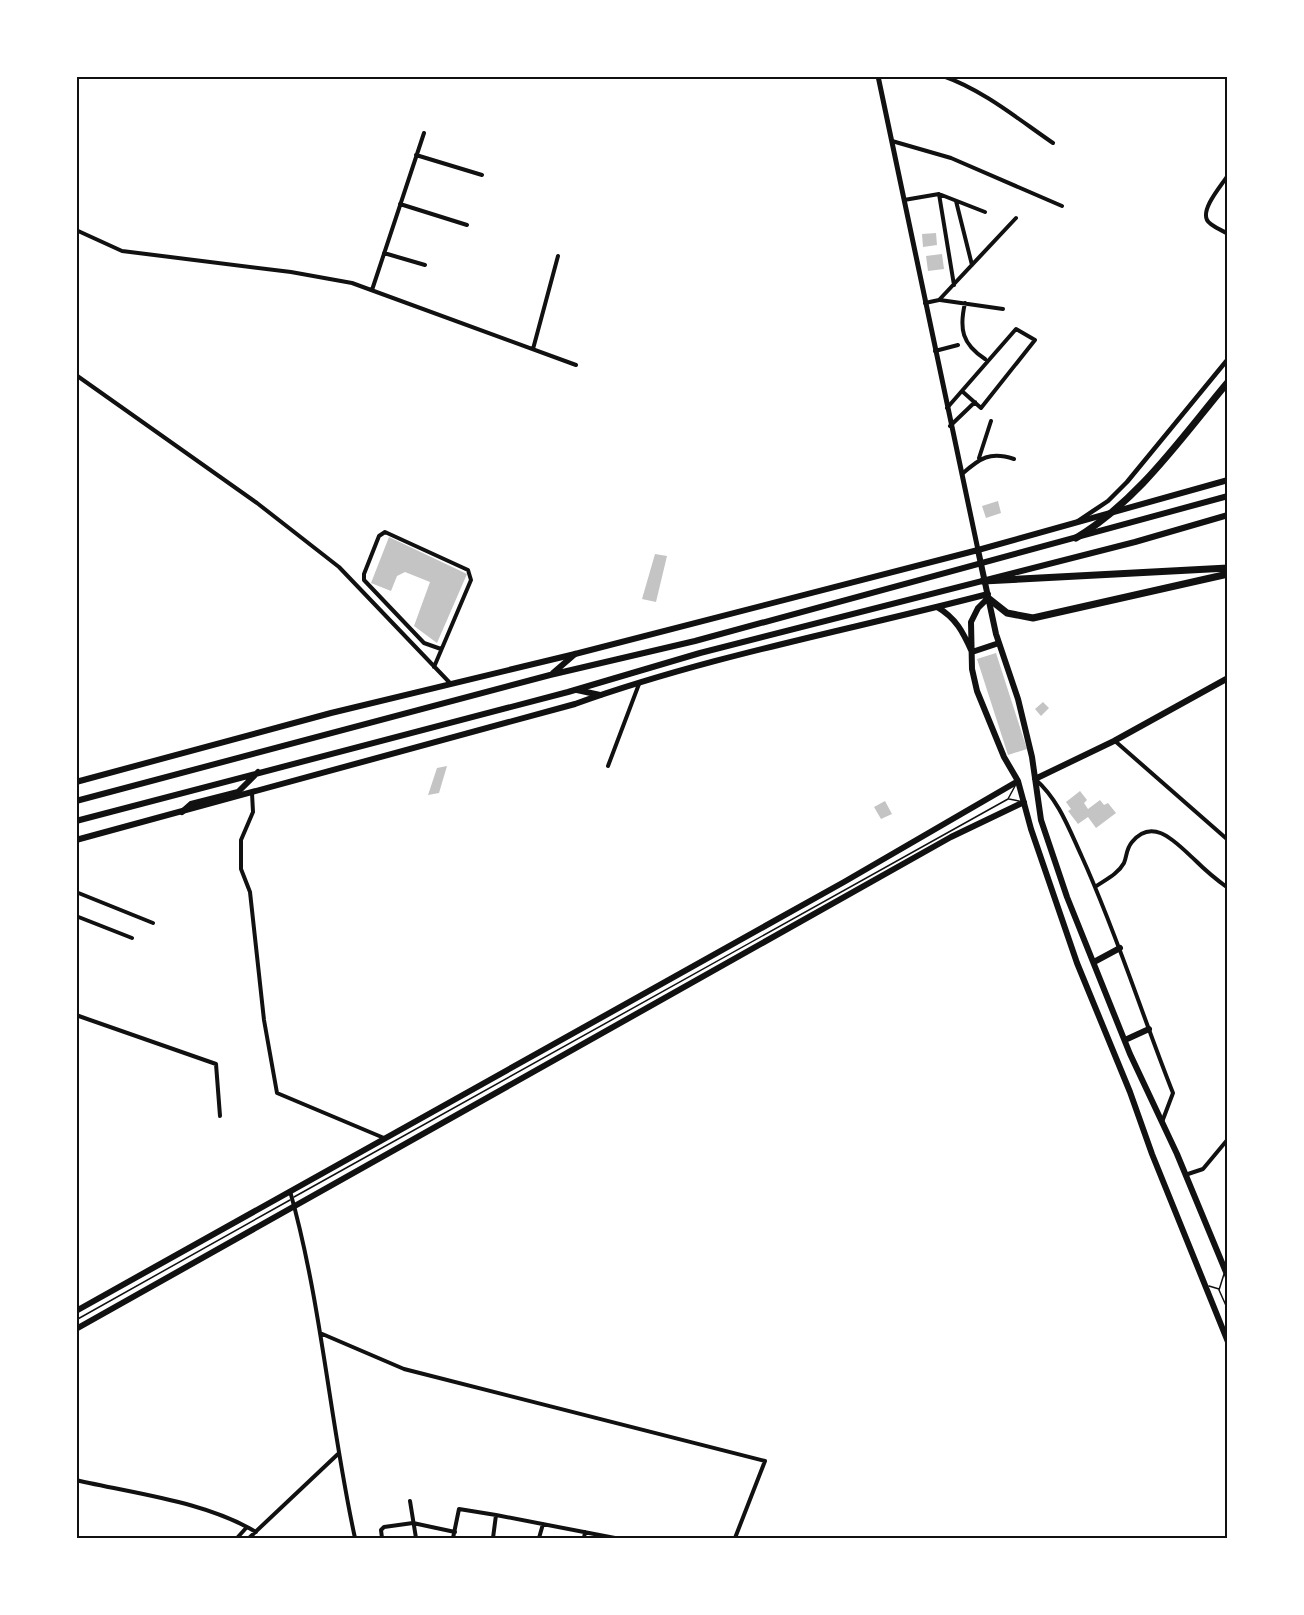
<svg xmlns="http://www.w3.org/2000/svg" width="1304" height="1615" viewBox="0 0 1304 1615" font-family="Cabin,sans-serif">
<rect width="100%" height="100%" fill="#fff"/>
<path fill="#c4c4c4" d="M 936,233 L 937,245 L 923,247 L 922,234 Z
M 942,254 L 944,269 L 928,271 L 926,256 Z
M 998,501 L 1001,513 L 986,518 L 982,506 Z
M 389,537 L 467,574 L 437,643 L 414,626 L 430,582 L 405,572 L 397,576 L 391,591 L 371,583 Z
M 655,554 L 667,556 L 656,602 L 642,599 Z
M 996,653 L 1027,749 L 1008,755 L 977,659 Z
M 1043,702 L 1049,708 L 1041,716 L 1035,709 Z
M 447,766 L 439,793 L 428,795 L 437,768 Z
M 1080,791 L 1087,800 L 1084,803 L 1088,809 L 1100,800 L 1104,805 L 1108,803 L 1116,813 L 1096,828 L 1088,817 L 1078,824 L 1068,811 L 1071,809 L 1066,802 Z
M 885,801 L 892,814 L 881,819 L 874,807 Z"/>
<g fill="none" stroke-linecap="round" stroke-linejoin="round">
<path stroke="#111" stroke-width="1.5" d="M 1009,799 L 1019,801
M 294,1197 L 1008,799 L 1015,786
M 1224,1274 L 1219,1290 L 1228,1310
M 1209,1286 L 1219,1289
M 76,1320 L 290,1200"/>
<path stroke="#111" stroke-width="4" d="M 943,76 C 983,90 1018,119 1053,143
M 892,141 L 951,158 L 1062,206
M 416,155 L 482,175
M 1228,175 C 1222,185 1201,208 1207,220 C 1210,226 1222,230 1228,234
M 939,194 L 954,285
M 904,200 L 939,194 L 985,212
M 956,201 L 972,265
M 400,204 L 467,225
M 76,230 L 122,251 L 291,272 L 352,283 L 576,365
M 384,253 L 425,265
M 372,290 L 424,133
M 940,300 L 1003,309
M 925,303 L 939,300 L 1016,218
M 965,303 C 959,329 962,344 985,359
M 533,349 L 558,256
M 935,351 L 958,345
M 76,375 L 257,503 L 339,567 L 450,683
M 947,408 L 1016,329 L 1035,340 L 981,408 L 963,392
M 950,426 L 975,402
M 979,458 L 991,421
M 962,474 C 980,458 990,451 1014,459
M 434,667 L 471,580 L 468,570 L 385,532 L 379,536 L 364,574 L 364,580 L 424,643 L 441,649
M 1115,741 L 1228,840
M 608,766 L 639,684
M 1035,779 C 1059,800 1069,829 1082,857 C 1117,934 1142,1015 1173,1093 L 1162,1122
M 252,793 L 253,812 L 241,840 L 241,869 L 250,892 L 264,1020 L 277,1093 L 384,1138
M 1095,887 C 1105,880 1118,874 1124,863 C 1127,856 1126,849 1132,842 C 1154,815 1178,845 1196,861 C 1206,871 1217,880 1228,888
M 76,892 L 153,923
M 76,916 L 132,938
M 76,1015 L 216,1064 L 220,1116
M 1185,1175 L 1203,1169 L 1228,1139
M 290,1191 C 322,1305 330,1424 355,1538
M 320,1333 L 404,1369 L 765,1461 L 735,1538
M 76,1480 C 135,1494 204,1501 256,1532
M 410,1501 L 416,1538
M 237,1538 L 247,1527
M 249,1538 L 338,1454
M 382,1538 L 381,1530 L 384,1527 L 413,1523 L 455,1532
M 453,1538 L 459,1509 L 496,1515
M 493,1538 L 496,1515 L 615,1538
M 539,1538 L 543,1524
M 584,1538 L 585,1532"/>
<path stroke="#111" stroke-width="4.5" d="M 1078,521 L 1108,501 L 1127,482 L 1228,359"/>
<path stroke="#111" stroke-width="5" d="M 878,76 L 978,550"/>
<path stroke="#111" stroke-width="6" d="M 978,550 L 996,634 L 1018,699 L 1032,757 L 1041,820 L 1067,897 L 1130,1054 L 1177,1154 L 1228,1277
M 988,598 L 978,608 L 971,622 L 972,669 L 977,691 L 1004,757 L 1018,781 L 1031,829 L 1077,963 L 1130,1092 L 1152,1154 L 1228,1342
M 937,607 C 956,618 963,632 972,652 L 999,643
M 1035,779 L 1114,741 L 1228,678
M 76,782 L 331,713 L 575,654 L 978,550 L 1228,480
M 76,840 L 575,704 C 709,656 850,630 988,594
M 1094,962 L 1120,948
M 1125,1040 L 1149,1029
M 76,1311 L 844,882 L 1018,781
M 76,1329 L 951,837 L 1024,802"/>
<path stroke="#111" stroke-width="6" d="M 553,673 L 575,654
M 577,690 L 600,695
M 76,801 L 550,675 L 695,641 L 1228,496
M 182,812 L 191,804 L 238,792 L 258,772
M 76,821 L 568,692 L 700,653 L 1135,542 L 1228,515"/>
<path stroke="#111" stroke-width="7" d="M 1076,538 C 1139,500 1181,438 1228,382
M 983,581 L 1228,568
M 988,598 L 1007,613 L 1033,618 L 1228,574"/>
</g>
<rect width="1304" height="1615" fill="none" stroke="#ffffff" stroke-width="156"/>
<rect x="78" y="78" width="1148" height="1459" fill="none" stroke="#111" stroke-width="2"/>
</svg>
